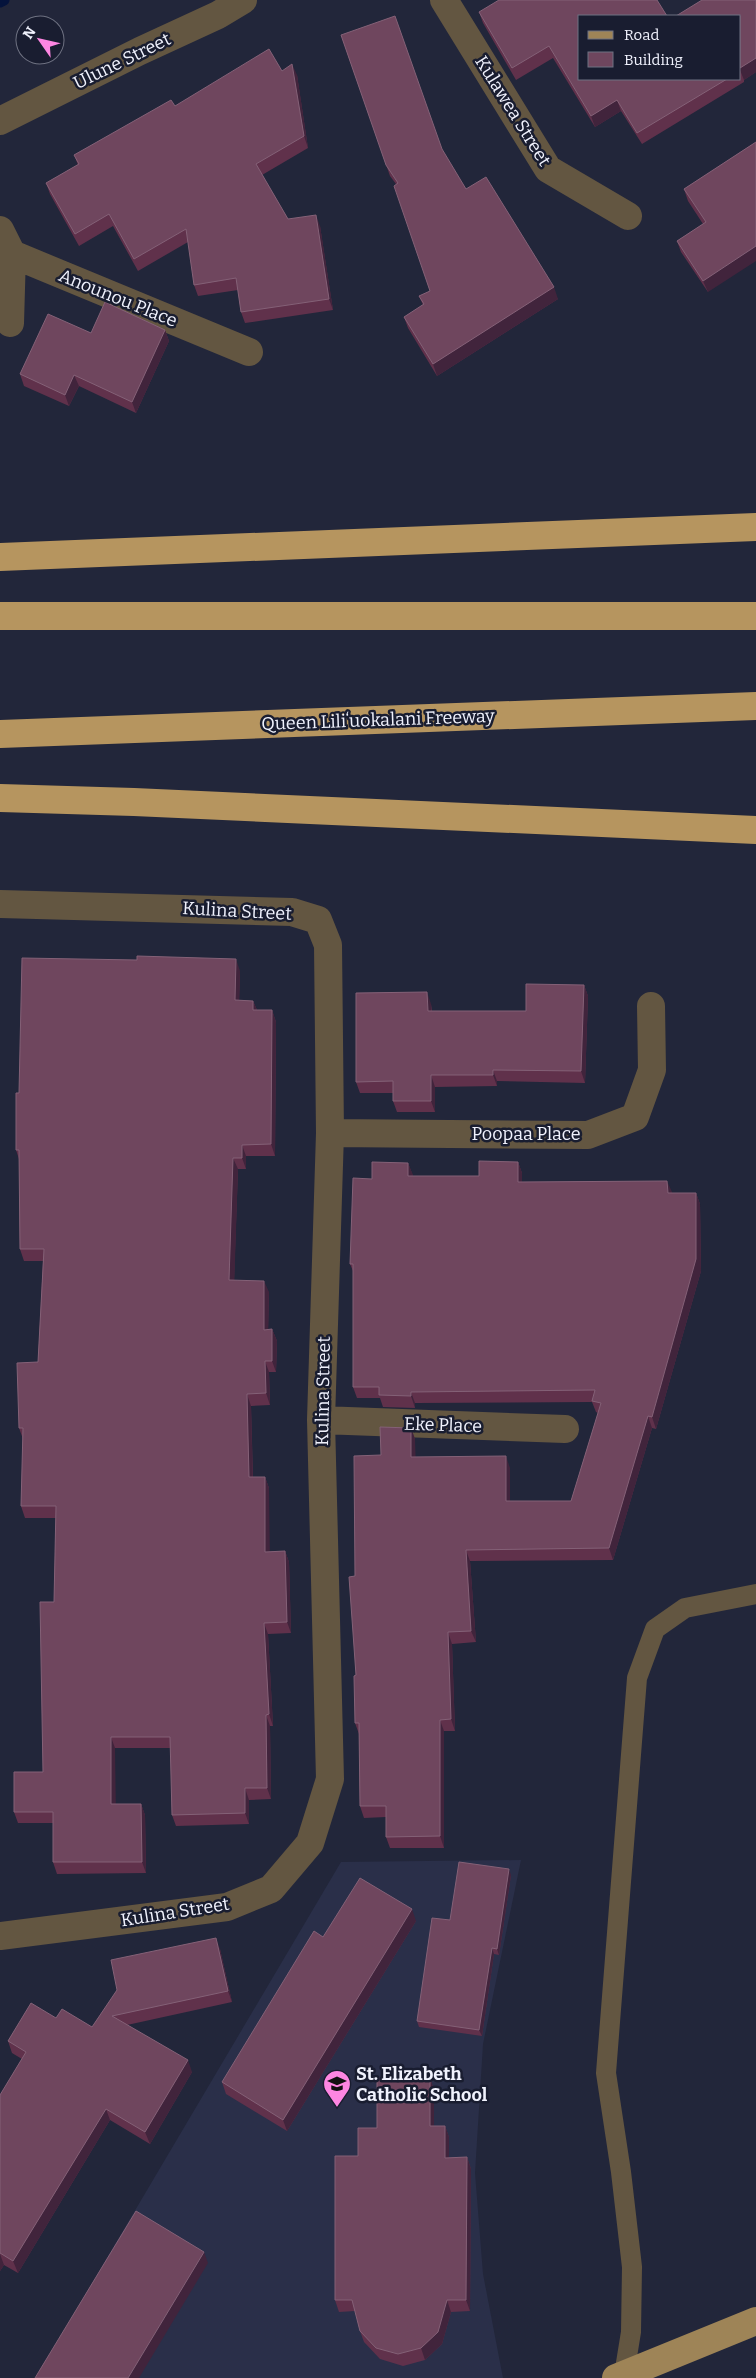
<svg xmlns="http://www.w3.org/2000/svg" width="756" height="2378" viewBox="0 0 756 2378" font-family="Bitter,serif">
<rect width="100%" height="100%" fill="#22263a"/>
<path fill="#2a2f49" d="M 521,1860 L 483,2044 L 475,2173 L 483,2274 L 503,2378 L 36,2378 L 341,1862 Z"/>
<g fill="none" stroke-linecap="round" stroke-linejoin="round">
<path stroke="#05133c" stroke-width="11" d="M 0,2 L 4,0"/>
<path stroke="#635641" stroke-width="20" d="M 624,2375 L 631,2332 L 632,2267 L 621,2172 L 606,2073 L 637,1678 L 655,1629 L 685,1608 L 756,1594"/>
<path stroke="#635641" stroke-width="28" d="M 444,0 L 548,169 L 628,216
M 0,230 L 12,254 L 249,352
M 10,323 L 12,254
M 0,904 L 292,912 L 318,920 L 328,945 L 330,1133 L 321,1420 L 330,1779 L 310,1843 L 271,1889 L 227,1907 L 0,1936
M 330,1133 L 588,1135 L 635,1117 L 652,1070 L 651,1006
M 321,1420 L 565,1429"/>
<path stroke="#635641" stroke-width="28" d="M 0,121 L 140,51 L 218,15 L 243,0"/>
<path stroke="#9e8457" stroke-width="28" d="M 616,2378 L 756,2321"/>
<path stroke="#b6955f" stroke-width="28" d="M 0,557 L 756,527
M 0,616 L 756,616
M 0,734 L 756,706
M 0,798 L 134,802 L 756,830"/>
</g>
<path fill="#60314b" d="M 657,0 L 580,79 L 740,79 L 740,16 L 756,0 L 756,72 L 744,80 L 744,82 L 642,144 L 621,111 L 595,127 L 553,58 L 516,80 L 483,23 L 479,12 Z
M 341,35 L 442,150 L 466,189 L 558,299 L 437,376 L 408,328 L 404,317 L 423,305 L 419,296 L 430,291 L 396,184 L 390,176 Z
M 282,71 L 297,75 L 308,148 L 262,175 L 288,219 L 320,226 L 333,310 L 245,323 L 241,312 L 238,290 L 198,296 L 194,285 L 188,242 L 138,271 L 113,226 L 79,246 L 50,194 L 46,183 L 78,165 L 74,155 L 175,106 Z
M 756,142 L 708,292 L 681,252 L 677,241 L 703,224 L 688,201 L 684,189 Z
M 165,330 L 169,341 L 136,413 L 79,386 L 69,406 L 24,386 L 20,374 Z
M 240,971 L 239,1000 L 253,1001 L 257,1010 L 272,1010 L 276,1022 L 275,1156 L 246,1156 L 246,1169 L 238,1169 L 234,1280 L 269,1292 L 268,1330 L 272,1329 L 277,1341 L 276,1372 L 269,1372 L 270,1405 L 251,1406 L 253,1477 L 265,1477 L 269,1488 L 269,1552 L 285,1551 L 289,1562 L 291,1633 L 268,1634 L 273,1726 L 270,1726 L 271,1799 L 249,1800 L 249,1824 L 176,1826 L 172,1815 L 171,1748 L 115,1748 L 115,1804 L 141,1804 L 145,1815 L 146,1873 L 57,1874 L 53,1862 L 53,1823 L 18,1823 L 14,1812 L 43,1772 L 54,1602 L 56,1518 L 25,1518 L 21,1506 L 23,1439 L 19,1428 L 38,1362 L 43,1261 L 24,1261 L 20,1249 L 19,1159 L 16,1150 L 19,1093 Z
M 584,985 L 588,996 L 585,1083 L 497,1081 L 497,1086 L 435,1087 L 435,1112 L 397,1112 L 393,1101 L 393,1093 L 360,1093 L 356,1082 L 431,1004 L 432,1011 L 526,1011 Z
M 518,1162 L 522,1173 L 522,1182 L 672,1192 L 672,1193 L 696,1193 L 700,1204 L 701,1271 L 656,1429 L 652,1428 L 613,1560 L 470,1561 L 476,1642 L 452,1644 L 455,1731 L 444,1731 L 444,1848 L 390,1848 L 386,1837 L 386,1817 L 364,1818 L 360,1806 L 359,1734 L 355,1723 L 356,1675 L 355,1576 L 381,1455 L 411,1428 L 415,1439 L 415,1457 L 510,1468 L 510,1501 L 571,1501 L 598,1413 L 596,1412 L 592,1402 L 415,1403 L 415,1408 L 383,1407 L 380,1398 L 357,1398 L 353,1387 L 353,1271 L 350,1264 L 372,1179 L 408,1163 L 413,1176 L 479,1176 Z
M 511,1875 L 499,1955 L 494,1954 L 482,2036 L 419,2027 L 417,2021 L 450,1920 Z
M 416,1921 L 287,2131 L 226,2094 L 222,2082 L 323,1937 Z
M 220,1949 L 232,2002 L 127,2025 L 192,2072 L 150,2144 L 110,2120 L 18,2273 L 4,2265 L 0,2271 L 0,2095 L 22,2059 L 12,2053 L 8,2041 L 56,2018 L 92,2027 Z
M 430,2078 L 434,2090 L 434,2126 L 445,2126 L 449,2137 L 449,2158 L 467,2157 L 471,2169 L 470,2311 L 451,2312 L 442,2344 L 425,2360 L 403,2366 L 380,2359 L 364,2342 L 360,2331 L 355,2311 L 339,2312 L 335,2300 L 358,2156 L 377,2128 Z"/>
<path fill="#41243c" d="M 756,58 L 756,72 L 744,80 L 740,70 L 740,68 Z
M 292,64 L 297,75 L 308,148 L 304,136 Z
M 617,100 L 621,111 L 595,127 L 591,116 Z
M 316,215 L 320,226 L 333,310 L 329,299 Z
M 756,246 L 756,261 L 708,292 L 703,281 Z
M 554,287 L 558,299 L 437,376 L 433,364 Z
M 165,330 L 169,341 L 136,413 L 132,402 Z
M 74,375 L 79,386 L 69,406 L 65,395 Z
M 236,959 L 240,971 L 239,1011 L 235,1000 Z
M 584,985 L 588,996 L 585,1083 L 581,1071 Z
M 427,992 L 431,1004 L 432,1023 L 428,1011 Z
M 253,1001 L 258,1012 L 253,1010 Z
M 272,1010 L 276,1022 L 275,1156 L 271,1144 Z
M 493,1070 L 497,1081 L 497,1086 L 493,1075 Z
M 431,1075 L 435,1087 L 435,1112 L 431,1101 Z
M 242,1145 L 246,1156 L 246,1169 L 242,1158 Z
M 233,1158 L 238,1169 L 234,1292 L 229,1280 Z
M 518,1162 L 522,1173 L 522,1194 L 518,1182 Z
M 408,1163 L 413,1175 L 412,1187 L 408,1176 Z
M 667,1181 L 672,1192 L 672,1205 L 668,1193 Z
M 696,1193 L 700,1204 L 701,1271 L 656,1429 L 652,1417 Z
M 264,1281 L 269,1292 L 268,1341 L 264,1330 Z
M 272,1329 L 277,1341 L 276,1372 L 272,1361 Z
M 265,1361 L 269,1372 L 270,1405 L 266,1393 Z
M 411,1392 L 415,1403 L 415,1408 L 411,1396 Z
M 247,1394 L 251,1406 L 253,1488 L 249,1477 Z
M 648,1416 L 652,1428 L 613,1560 L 609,1548 Z
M 411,1428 L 415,1439 L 416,1469 L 411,1457 Z
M 506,1456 L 510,1468 L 510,1512 L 506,1501 Z
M 265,1477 L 269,1488 L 270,1563 L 265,1552 Z
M 466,1550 L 470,1561 L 476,1642 L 471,1631 Z
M 285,1551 L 289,1562 L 291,1633 L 287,1622 Z
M 264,1623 L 268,1634 L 273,1726 L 269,1714 Z
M 448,1632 L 452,1644 L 455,1731 L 451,1719 Z
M 266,1715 L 270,1726 L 271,1799 L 267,1788 Z
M 440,1720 L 444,1731 L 444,1848 L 440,1836 Z
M 111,1737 L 115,1748 L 116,1816 L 111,1804 Z
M 245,1788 L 249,1800 L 249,1824 L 245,1813 Z
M 141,1804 L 145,1815 L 146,1873 L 142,1862 Z
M 509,1869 L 511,1875 L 499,1955 L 497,1949 Z
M 412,1909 L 416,1921 L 287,2131 L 283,2120 Z
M 216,1938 L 220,1949 L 232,2002 L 228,1991 Z
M 492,1948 L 494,1954 L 482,2036 L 479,2030 Z
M 188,2060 L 192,2072 L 150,2144 L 145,2132 Z
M 430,2078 L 434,2090 L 434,2137 L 430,2126 Z
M 106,2109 L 110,2120 L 18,2273 L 13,2261 Z
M 445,2126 L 449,2137 L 449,2169 L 445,2158 Z
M 467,2157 L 471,2169 L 470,2311 L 466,2300 Z
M 204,2252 L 208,2263 L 139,2378 L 128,2378 Z
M 0,2254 L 4,2265 L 0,2271 Z
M 447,2300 L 451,2312 L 442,2344 L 425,2360 L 421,2348 Z"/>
<path fill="#6f465e" stroke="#846177" d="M 499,0 L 657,0 L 667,16 L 580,16 L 580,79 L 727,79 L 637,133 L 617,100 L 591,116 L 549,46 L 512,68 L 479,12 Z
M 702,0 L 756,0 L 756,58 L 740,68 L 740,16 L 676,16 Z
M 395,16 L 442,149 L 466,189 L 486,177 L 554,287 L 433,364 L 404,317 L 424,304 L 419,296 L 430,291 L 394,186 L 398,183 L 386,165 L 341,35 Z
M 269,49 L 282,71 L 292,64 L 304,136 L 256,164 L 288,219 L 316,215 L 329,299 L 241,312 L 236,278 L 194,285 L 186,229 L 134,259 L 109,214 L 75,234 L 46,183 L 79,164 L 74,155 L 171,100 L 175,106 Z
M 756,142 L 756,246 L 703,281 L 677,241 L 706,222 L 684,189 Z
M 105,302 L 165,330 L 132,402 L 74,375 L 65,395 L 20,374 L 48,314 L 91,333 Z
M 137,956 L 236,959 L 235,1000 L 253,1001 L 253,1010 L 272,1010 L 271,1144 L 242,1145 L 242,1158 L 233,1158 L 229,1280 L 264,1281 L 264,1330 L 272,1329 L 272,1361 L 265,1361 L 266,1393 L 247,1394 L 249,1477 L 265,1477 L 265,1552 L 285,1551 L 287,1622 L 264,1623 L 269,1714 L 266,1715 L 267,1788 L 245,1788 L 245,1813 L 172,1815 L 170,1737 L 111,1737 L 111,1804 L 141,1804 L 142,1862 L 53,1862 L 53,1812 L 14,1812 L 14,1772 L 43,1772 L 40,1602 L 54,1602 L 56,1506 L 21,1506 L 23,1428 L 19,1428 L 17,1363 L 38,1362 L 44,1249 L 20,1249 L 19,1150 L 16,1150 L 16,1093 L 19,1093 L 22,958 L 137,960 Z
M 526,984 L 584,985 L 581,1071 L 493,1070 L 493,1075 L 431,1075 L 431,1101 L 393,1101 L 393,1081 L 356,1082 L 356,993 L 427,992 L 428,1011 L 526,1011 Z
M 479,1161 L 518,1162 L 518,1182 L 667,1181 L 668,1193 L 696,1193 L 696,1259 L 652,1417 L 648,1416 L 609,1548 L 466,1550 L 471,1631 L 448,1632 L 451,1719 L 440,1720 L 440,1836 L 386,1837 L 386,1806 L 360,1806 L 359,1723 L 355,1723 L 354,1676 L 356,1675 L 349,1577 L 355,1576 L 354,1456 L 381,1455 L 380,1427 L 411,1428 L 411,1457 L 506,1456 L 506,1501 L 571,1501 L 601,1403 L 592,1401 L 595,1390 L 411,1392 L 411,1396 L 379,1395 L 379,1387 L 353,1387 L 353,1264 L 350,1264 L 353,1178 L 372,1179 L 372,1162 L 408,1163 L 408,1176 L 479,1176 Z
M 459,1862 L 509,1869 L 497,1949 L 492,1948 L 479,2030 L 417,2021 L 432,1918 L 450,1920 Z
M 360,1878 L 412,1909 L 283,2120 L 222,2082 L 314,1931 L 323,1937 Z
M 216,1938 L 228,1991 L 112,2016 L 188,2060 L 145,2132 L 106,2109 L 13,2261 L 0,2253 L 0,2095 L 26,2052 L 8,2041 L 31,2003 L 56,2018 L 62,2009 L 92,2027 L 117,1990 L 111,1960 Z
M 377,2078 L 430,2078 L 430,2126 L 445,2126 L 445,2158 L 467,2157 L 466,2300 L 447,2300 L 438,2332 L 421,2348 L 398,2354 L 376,2348 L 360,2331 L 352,2300 L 335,2300 L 335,2156 L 358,2156 L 358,2128 L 377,2128 Z
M 136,2211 L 204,2252 L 128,2378 L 35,2378 Z"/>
<defs>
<symbol id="school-pin" viewBox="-11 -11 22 30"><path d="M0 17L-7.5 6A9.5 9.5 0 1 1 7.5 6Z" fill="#fd86e2" stroke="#191d30"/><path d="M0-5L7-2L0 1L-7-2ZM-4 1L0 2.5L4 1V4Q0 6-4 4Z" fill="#111"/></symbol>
</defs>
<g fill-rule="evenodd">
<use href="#school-pin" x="321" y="2068" width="32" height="43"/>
</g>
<g text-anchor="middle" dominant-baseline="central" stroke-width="5" stroke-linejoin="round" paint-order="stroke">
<g font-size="18" fill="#f0f2fd" stroke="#191d30">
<text transform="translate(122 61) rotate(-26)">Ulune Street</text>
<text transform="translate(513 111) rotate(58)">Kulawea Street</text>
<text transform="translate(118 298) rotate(22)">Anounou Place</text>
<text transform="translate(378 720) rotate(-2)">Queen Liliʻuokalani Freeway</text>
<text transform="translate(237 911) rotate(3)">Kulina Street</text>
<text x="526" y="1134">Poopaa Place</text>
<text transform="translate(323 1391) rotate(-89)">Kulina Street</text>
<text transform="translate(443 1425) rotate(2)">Eke Place</text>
<text transform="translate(175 1912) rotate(-9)">Kulina Street</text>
</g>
<g font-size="18" font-weight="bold" fill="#f0f2fd" stroke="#191d30" text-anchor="start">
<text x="356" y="2074">St. Elizabeth<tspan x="356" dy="21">Catholic School</tspan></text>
</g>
</g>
<rect x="578" y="15" width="162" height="65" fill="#191d30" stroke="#6f7282"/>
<rect x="588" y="31" width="25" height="8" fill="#9e8457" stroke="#6f7282"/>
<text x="624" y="40" font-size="15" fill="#f0f2fd">Road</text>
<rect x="588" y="52" width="25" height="15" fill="#6f465e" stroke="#6f7282"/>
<text x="624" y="65" font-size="15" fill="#f0f2fd">Building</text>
<g transform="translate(40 40) rotate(304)"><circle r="24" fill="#191d30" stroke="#6f7282"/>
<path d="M0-4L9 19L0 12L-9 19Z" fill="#fd86e2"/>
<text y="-8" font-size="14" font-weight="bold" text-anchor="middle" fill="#f0f2fd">N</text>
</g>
</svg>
